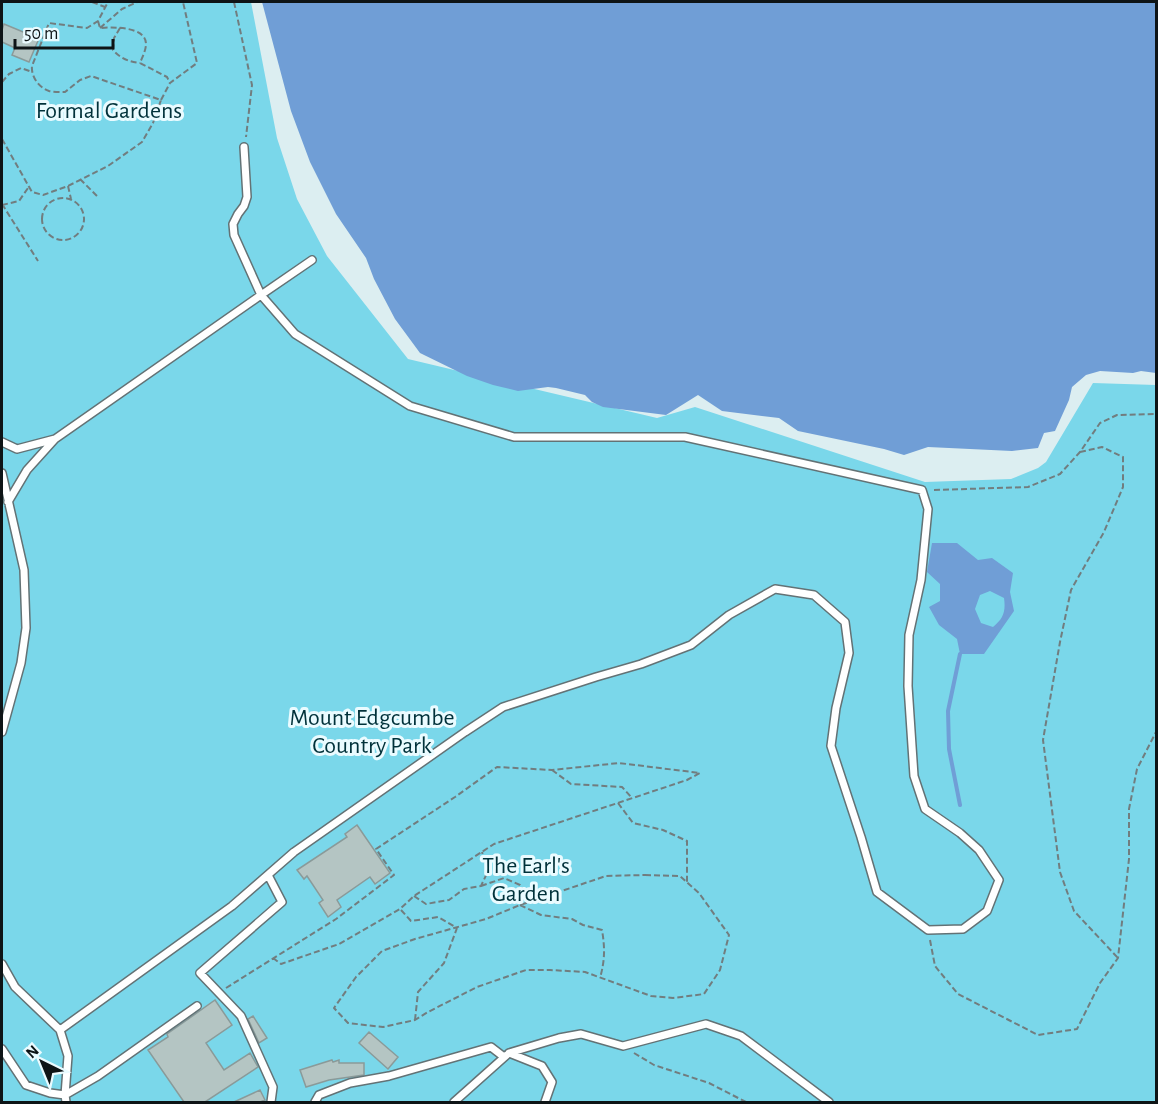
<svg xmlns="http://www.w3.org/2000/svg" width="1158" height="1104" viewBox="0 0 1158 1104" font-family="'Alegreya Sans',sans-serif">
<rect width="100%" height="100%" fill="#dceef1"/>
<path fill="#7ad7ea" d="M 2,2 L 251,2 L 277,138 L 297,199 L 327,256 L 408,359 L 657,418 L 695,407 L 925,482 L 1011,479 L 1038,468 L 1046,462 L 1093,383 L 1156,385 L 1156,1102 L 2,1102 Z"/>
<path fill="#709ed6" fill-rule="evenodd" d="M 262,2 L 1156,2 L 1156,373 L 1141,371 L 1133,373 L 1100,371 L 1086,375 L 1072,387 L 1069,400 L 1055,431 L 1044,433 L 1038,448 L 1012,451 L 928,447 L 904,455 L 884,449 L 798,431 L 779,418 L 722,411 L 698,395 L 666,415 L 603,407 L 592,402 L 585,395 L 556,388 L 548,387 L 518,391 L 493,385 L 467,376 L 420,353 L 395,319 L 374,279 L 366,258 L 336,214 L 310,162 L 291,111 Z
M 932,543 L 957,543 L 978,560 L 992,558 L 1013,573 L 1010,592 L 1014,611 L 984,654 L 960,654 L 957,639 L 939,625 L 929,607 L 940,601 L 940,584 L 927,572 ZM 990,591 L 1004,598 C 1006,612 1003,619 993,627 L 981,623 L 975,609 L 980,595 Z"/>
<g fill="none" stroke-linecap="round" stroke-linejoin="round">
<path stroke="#709ed6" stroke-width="4" d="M 960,654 L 948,711 L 949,749 L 960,805"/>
</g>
<path fill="#b4c5c3" stroke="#8a9a99" stroke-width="1.5" d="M 4,24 L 28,34 L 29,32 L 40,36 L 29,62 L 12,55 L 15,48 L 2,42 L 2,30 Z
M 357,825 L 390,873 L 375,884 L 370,877 L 337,900 L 341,907 L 328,917 L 319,903 L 323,900 L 307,876 L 304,879 L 297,870 L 347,837 L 345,834 Z
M 215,1000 L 232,1025 L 206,1043 L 224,1070 L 250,1053 L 258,1067 L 205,1102 L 184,1102 L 148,1050 L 168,1037 L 167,1034 Z
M 253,1016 L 267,1038 L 259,1043 L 248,1019 Z
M 369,1032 L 398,1057 L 388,1069 L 359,1043 Z
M 332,1060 L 333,1062 L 339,1060 L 339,1063 L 364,1063 L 364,1075 L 329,1080 L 306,1087 L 300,1070 Z
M 260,1090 L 265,1100 L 260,1102 L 234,1102 Z"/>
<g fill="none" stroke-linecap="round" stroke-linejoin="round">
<defs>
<path id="lane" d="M 55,439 L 261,295 L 312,260
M 2,442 L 17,449 L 55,439 L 27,470 L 8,502
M 2,473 L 24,570 L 26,628 L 21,663 L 2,732
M 268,875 L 282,902 L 200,973 L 241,1016 L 273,1087 L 271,1102
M 2,964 L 15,987 L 60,1030 L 68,1056 L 65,1095 L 66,1102
M 60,1030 L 232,906 L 294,852 L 465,732 L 503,707 L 596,677 L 641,664 L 691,645 L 729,615 L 775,589 L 814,595 L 845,622 L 849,653 L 836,708 L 831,746 L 861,837 L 877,892 L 928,930 L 963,929 L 987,911 L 999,880 L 979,850 L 960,833 L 925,809 L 914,776 L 908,686 L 909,635 L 921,580 L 928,509 L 922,490 L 685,437 L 514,437 L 410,406 L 295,334 L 261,295 L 234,235 L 233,224 L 238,214 L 244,206 L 247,197 L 244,147
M 2,1049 L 26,1085 L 50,1093 L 65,1095 L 98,1076 L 197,1006
M 509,1053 L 559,1038 L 581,1034 L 623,1046 L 706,1024 L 741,1036 L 829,1102
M 315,1102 L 319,1095 L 350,1083 L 389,1076 L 491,1047 L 504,1057
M 454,1102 L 509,1053 L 542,1066 L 552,1082 L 545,1102"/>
</defs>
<use href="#lane" stroke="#637275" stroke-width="10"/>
<path stroke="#717d7f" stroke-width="2" stroke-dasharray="6 3" stroke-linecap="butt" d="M 92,2 L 105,7
M 234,2 L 252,85 L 246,137
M 98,21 L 100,28 C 112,27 146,26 146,44 C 146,50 142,58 140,63 L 167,77 L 170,83
M 100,28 L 122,9 L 137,2
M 120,28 L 114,38 L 113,50 C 120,58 129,62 140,63
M 2,82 L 9,74 L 21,68 L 32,72
M 161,100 L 170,83 L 197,63 L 183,2
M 2,139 L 32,192 L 43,195 L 68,186 L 108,166 L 142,142 L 153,123 L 161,100 L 91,76 L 80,80 L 65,92 C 60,92 53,92 49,91 C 38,87 31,76 32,66 L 49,23 L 87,28 L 98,21 L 108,2
M 80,179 L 98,197
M 68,186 L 71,199
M42 219a21 21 0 1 1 42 0a21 21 0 1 1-42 0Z
M 2,204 L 38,261
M 2,205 L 19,201 L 28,188
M 1080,452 L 1102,447 L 1123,457 L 1123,487 L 1104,532 L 1071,590 L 1060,642 L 1043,740 L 1060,872 L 1074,911 L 1118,958
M 934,490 L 1028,487 L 1060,474 L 1080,452 L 1100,423 L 1117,415 L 1156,414
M 552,770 L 571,784 L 622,787 L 632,798
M 618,803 L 633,823 L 663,830 L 687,841 L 687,882
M 645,875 L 680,876 L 699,893 L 729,935 L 720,970 L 704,994 L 673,998 L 651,996 L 585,972 L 550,970 L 526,970 L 477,987 L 428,1012 L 415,1020 L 383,1027 L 348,1023 L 334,1008 L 356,977 L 382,951 L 415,939 L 486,919 L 520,905 L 606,876 Z
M 481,886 L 504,878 L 520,885 L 530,901
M 414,896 L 426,904 L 449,900 L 464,889 L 481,886 L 488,871 L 482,852
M 520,905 L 541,915 L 572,919 L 583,925 L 602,930 C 605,948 605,960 600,978
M 401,910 L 411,921 L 438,917 L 457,928
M 930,940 L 935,966 L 958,994 L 1038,1035 L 1077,1029 L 1100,983 L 1118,958 L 1129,859 L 1129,809 L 1137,769 L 1156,732
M 226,988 L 336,919 L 394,875 L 376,849 L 455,797 L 497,767 L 552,770 L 619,763 L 700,773 L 687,780 L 494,844 L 414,896 L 400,909 L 339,944 L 281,964 L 273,958
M 415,1020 L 418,992 L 444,963 L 457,928
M 634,1053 L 654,1065 L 709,1083 L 746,1102"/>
<use href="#lane" stroke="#fff" stroke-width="7"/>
</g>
<g text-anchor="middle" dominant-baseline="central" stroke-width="6" stroke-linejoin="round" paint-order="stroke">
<g font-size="24" fill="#00313a" stroke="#eafbff">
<text x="109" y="111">Formal Gardens</text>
<text x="372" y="718">Mount Edgcumbe<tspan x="372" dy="28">Country Park</tspan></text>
<text x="526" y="866">The Earl's<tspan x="526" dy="28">Garden</tspan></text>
</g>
</g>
<rect width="1158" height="1104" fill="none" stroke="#0e1416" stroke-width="6"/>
<g transform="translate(42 1062) rotate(317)" stroke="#eafbff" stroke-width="4.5" paint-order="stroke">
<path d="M0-4.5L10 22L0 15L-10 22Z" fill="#0e1416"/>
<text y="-9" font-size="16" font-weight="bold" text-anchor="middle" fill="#0e1416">N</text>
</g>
<path d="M15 39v9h98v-9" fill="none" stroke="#0e1416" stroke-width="3"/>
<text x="24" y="39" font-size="18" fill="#0e1416" stroke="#eafbff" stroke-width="4.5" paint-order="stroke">50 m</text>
</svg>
